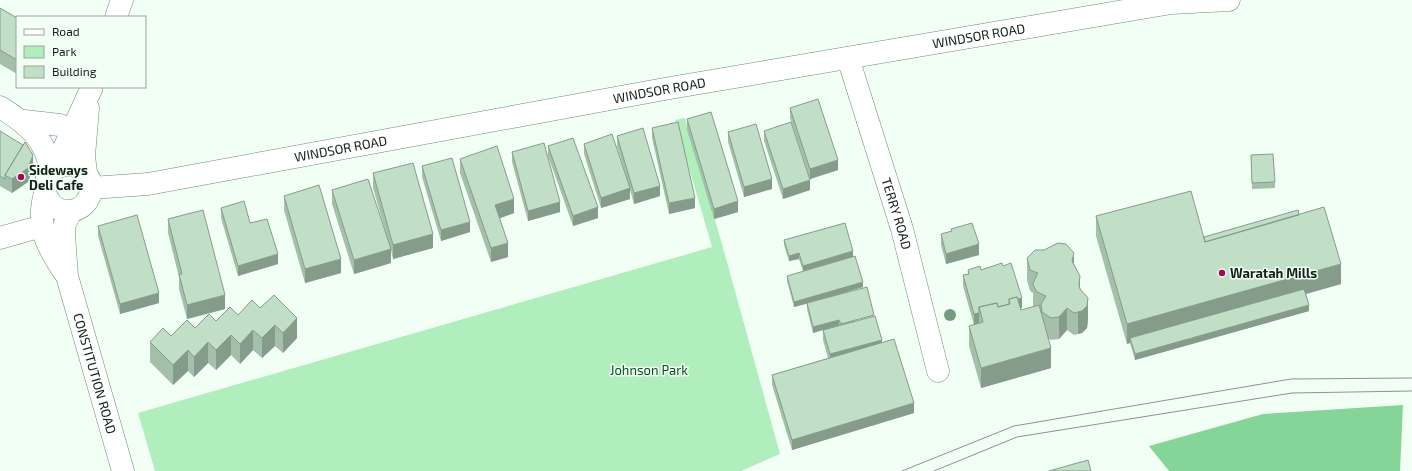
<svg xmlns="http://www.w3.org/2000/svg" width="1412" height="471" viewBox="0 0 1412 471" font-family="'Exo 2',sans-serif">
<rect width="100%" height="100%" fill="#f2fff4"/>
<path fill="#b0efbd" d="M 685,118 L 722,244 L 780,454 L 741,471 L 155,471 L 138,413 L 712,247 L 675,120 Z"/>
<path fill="#84d597" d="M 1403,405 L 1400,471 L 1169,471 L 1149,446 L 1263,414 Z"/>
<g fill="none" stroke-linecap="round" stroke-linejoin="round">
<defs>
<g id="minor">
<path d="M 116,17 L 122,0"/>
<path id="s1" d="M 848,58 L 902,229 L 938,371"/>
<path d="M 0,107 C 26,123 48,140 50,172"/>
<path d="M 24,121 L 60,125 L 83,138"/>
<circle cx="68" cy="188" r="23"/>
<path d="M 55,168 L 92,87"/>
<path d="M 86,173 L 84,156 L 88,108"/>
<path id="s2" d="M 91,188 L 148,184 L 670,88 L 1171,3 L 1229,0"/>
<path d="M 45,193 C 36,226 46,245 64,272"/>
<path id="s3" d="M 71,211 L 64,226 L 64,235 L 67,276 L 123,471"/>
<path d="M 0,238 L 42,226"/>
</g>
</defs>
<use href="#minor" stroke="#6f8b75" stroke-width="23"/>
<use href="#minor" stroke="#fff" stroke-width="22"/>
<path stroke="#89968c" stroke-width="1" d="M 902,471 L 1014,426 L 1291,379 L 1412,378
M 934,471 L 1017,437 L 1292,393 L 1412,391"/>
</g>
<circle fill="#739b80" cx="950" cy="315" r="6"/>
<path fill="#a5c0aa" d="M 0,8 L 17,18 L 17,74 L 0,64 Z
M 790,108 L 838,170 L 810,179 L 790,118 Z
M 687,119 L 738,212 L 714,219 L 687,130 Z
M 652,128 L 695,208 L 669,214 L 652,138 Z
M 0,131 L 33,169 L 28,182 L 12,193 L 0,186 Z
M 764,131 L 810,190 L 783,199 L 764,141 Z
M 728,132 L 772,189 L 744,197 L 728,142 Z
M 617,136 L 660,196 L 634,204 L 630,190 L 630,199 L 601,208 L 584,154 L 584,144 L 625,172 L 617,146 Z
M 548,146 L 598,218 L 573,226 L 548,156 Z
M 512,152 L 560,212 L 528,221 L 512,162 Z
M 460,159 L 514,213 L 500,218 L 508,257 L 491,262 L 460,173 Z
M 1251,161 L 1275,182 L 1275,188 L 1252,189 Z
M 422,166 L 470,232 L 441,241 L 422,177 Z
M 373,173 L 433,248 L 393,259 L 391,250 L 391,263 L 354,274 L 332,204 L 332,190 L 388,240 L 373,188 Z
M 284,196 L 341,273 L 305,283 L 284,210 Z
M 221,208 L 250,223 L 278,264 L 238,276 L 221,218 Z
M 1299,215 L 1341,284 L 1306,294 L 1309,311 L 1135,360 L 1130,343 L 1127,344 L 1096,236 L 1096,216 L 1204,237 Z
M 168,219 L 225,309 L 187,319 L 179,289 L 179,277 L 168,233 Z
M 845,223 L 803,271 L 799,259 L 789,261 L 784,245 L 784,240 Z
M 98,226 L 159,303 L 120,314 L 98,236 Z
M 951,229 L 979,255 L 946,264 L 941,245 L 941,234 L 951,231 Z
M 1027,258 L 1074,264 L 1088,320 L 1087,328 L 1082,333 L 1074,335 L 1067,330 L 1059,339 L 1051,340 L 1048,338 L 1051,368 L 981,388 L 969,346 L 969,326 L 974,325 L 963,286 L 963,275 L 968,274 L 968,270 L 981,270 L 1003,266 L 1022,308 L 1020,308 L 1021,310 L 1033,307 L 1033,293 L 1030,291 L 1027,280 Z
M 787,276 L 863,287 L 824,299 L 882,342 L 914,413 L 792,450 L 772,385 L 772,375 L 828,358 L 823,340 L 823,330 L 813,333 L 807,309 L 807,304 L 794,307 L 787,281 Z
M 260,308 L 297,338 L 283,353 L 275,346 L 262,358 L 253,350 L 240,364 L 231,355 L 216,370 L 208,363 L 194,377 L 188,371 L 173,385 L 150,362 L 150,342 L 171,336 L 216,321 Z"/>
<path fill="#869c8b" d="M 33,155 L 33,169 L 28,182 L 12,193 L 12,179 Z
M 838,160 L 838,170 L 810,179 L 810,169 Z
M 772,179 L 772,189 L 744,197 L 744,187 Z
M 810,180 L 810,190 L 783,199 L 783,189 Z
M 660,186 L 660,196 L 634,204 L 634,193 Z
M 630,188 L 630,199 L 601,208 L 601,198 Z
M 695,198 L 695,208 L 669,214 L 669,203 Z
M 514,199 L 514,213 L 495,220 L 495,205 Z
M 738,201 L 738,212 L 714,219 L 714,209 Z
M 560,202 L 560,212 L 528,221 L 528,211 Z
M 598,207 L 598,218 L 573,226 L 573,216 Z
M 470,222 L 470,232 L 441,241 L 441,230 Z
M 433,234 L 433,248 L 393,259 L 393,245 Z
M 508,243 L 508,257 L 491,262 L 491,248 Z
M 979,244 L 979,255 L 946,264 L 946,254 Z
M 391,249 L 391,263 L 354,274 L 354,260 Z
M 853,251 L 853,257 L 803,271 L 803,266 Z
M 799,253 L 799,259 L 789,261 L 789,256 Z
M 1074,253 L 1074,275 L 1072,261 Z
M 278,254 L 278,264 L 238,276 L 238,266 Z
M 341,259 L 341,273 L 305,283 L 305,269 Z
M 1341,264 L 1341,284 L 1132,343 L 1130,338 L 1130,343 L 1127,344 L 1127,324 Z
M 1080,276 L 1080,298 L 1079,284 Z
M 863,282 L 863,287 L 794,307 L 794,302 Z
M 159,293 L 159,303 L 120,314 L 120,304 Z
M 225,295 L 225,309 L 187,319 L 187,305 Z
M 1022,298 L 1022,308 L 1014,310 L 1013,300 Z
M 1088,298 L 1088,320 L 1087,328 L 1082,333 L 1078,334 L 1078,312 Z
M 1309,305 L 1309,311 L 1135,360 L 1135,354 Z
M 1067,308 L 1067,330 L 1059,339 L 1059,317 Z
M 979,313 L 979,323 L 974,325 L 974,314 Z
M 297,318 L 297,338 L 283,353 L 283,333 Z
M 839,320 L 839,325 L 813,333 L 813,327 Z
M 275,325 L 275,346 L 262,358 L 262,338 Z
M 253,330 L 253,350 L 240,364 L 240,344 Z
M 231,335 L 231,355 L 216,370 L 216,350 Z
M 882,340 L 882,351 L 830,365 L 830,354 Z
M 208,342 L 208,363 L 194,377 L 194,357 Z
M 1051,348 L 1051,368 L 981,388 L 981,368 Z
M 188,350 L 188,371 L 173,385 L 173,365 Z
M 914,403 L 914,413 L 792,450 L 792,440 Z"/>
<path fill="#c0dfc6" stroke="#869c8b" d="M 0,8 L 17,18 L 17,60 L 0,50 Z
M 818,99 L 838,160 L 810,169 L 790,108 Z
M 711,112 L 738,201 L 714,209 L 687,119 Z
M 678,122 L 695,198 L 669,203 L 652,128 Z
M 791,122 L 810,180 L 783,189 L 764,131 Z
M 756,124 L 772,179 L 744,187 L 728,132 Z
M 643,128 L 660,186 L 634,193 L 617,136 Z
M 0,131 L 23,145 L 5,175 L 5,179 L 0,176 Z
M 612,134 L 630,188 L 601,198 L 584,144 Z
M 573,138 L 598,207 L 573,216 L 548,146 Z
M 25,142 L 33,155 L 28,168 L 12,179 L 5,175 Z
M 544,143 L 560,202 L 528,211 L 512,152 Z
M 497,146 L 514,199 L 495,205 L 508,243 L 491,248 L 460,159 Z
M 1273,154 L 1275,182 L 1252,183 L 1251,155 Z
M 452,158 L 470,222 L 441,230 L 422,166 Z
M 413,163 L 433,234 L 393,245 L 373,173 Z
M 368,179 L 391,249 L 354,260 L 332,190 Z
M 319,185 L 341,259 L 305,269 L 284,196 Z
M 1191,191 L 1205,242 L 1324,207 L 1341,264 L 1127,324 L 1096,216 Z
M 244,201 L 250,223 L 267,219 L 278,254 L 238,266 L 221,208 Z
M 203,210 L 225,295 L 187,305 L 179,274 L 182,274 L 168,219 Z
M 1298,210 L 1299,215 L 1205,242 L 1204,237 Z
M 137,215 L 159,293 L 120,304 L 98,226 Z
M 845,223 L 853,251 L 803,266 L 799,253 L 789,256 L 784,240 Z
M 972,223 L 979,244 L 946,254 L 941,234 L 952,231 L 951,229 Z
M 1058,243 L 1066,244 L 1074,253 L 1072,261 L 1080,276 L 1079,284 L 1080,289 L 1088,298 L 1087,306 L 1082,311 L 1074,313 L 1067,308 L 1059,317 L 1051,318 L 1042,312 L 1041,304 L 1046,296 L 1037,292 L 1033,285 L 1034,281 L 1038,273 L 1030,270 L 1027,258 L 1035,250 L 1044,250 Z
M 855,256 L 863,282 L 794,302 L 787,276 Z
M 1002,263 L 1003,266 L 1011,263 L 1022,298 L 1018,299 L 1017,297 L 1009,299 L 1009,304 L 998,307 L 997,303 L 979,307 L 979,313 L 974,314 L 963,275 L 969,274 L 968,270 L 980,266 L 981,270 Z
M 867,287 L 874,315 L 841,324 L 839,320 L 813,327 L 807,303 Z
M 1304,289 L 1309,305 L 1135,354 L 1130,338 Z
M 274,295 L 297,318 L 283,333 L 275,325 L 262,338 L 253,330 L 240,344 L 231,335 L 216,350 L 208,342 L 194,357 L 188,350 L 173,365 L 150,342 L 163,328 L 171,336 L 187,320 L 195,328 L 209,314 L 216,321 L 230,307 L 238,315 L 252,300 L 260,308 Z
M 1017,297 L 1021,310 L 1039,305 L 1051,348 L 981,368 L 969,326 L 983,322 L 979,307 L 997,303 L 998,307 L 1010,304 L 1009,299 Z
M 875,316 L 882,340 L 830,354 L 823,330 Z
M 894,339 L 914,403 L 792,440 L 772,375 Z
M 1088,460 L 1091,471 L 1049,471 Z"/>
<g fill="#9f0a52" stroke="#f2fff4" stroke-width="1.5">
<circle cx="21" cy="177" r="4"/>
<circle cx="1222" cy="273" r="4"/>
</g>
<g text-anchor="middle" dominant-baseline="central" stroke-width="3" stroke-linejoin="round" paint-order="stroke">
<g font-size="13" fill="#142017" stroke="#f2fff4">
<text stroke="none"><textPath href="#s2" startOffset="901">WINDSOR ROAD</textPath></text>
<text stroke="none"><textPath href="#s2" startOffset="577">WINDSOR ROAD</textPath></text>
<text stroke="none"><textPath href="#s2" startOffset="253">WINDSOR ROAD</textPath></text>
<text stroke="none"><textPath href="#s1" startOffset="163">TERRY ROAD</textPath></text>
<text stroke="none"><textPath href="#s3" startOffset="168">CONSTITUTION ROAD</textPath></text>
</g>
<g font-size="13" font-weight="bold" fill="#142017" stroke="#f2fff4" text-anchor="start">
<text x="29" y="170">Sideways<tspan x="29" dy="15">Deli Cafe</tspan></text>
<text x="1230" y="273">Waratah Mills</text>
</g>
<g font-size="13" fill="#0b4922" stroke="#f2fff4">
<text x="649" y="370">Johnson Park</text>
</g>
</g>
<rect x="16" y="16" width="130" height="72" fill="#f2fff4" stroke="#99a69c"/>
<rect x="24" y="29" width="20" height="6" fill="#ffffff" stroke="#99a69c"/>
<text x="52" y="36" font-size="12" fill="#142017">Road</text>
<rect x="24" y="46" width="20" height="12" fill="#b0efbd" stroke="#99a69c"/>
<text x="52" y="56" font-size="12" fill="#142017">Park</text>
<rect x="24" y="66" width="20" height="12" fill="#c0dfc6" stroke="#99a69c"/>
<text x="52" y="76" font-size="12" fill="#142017">Building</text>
</svg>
